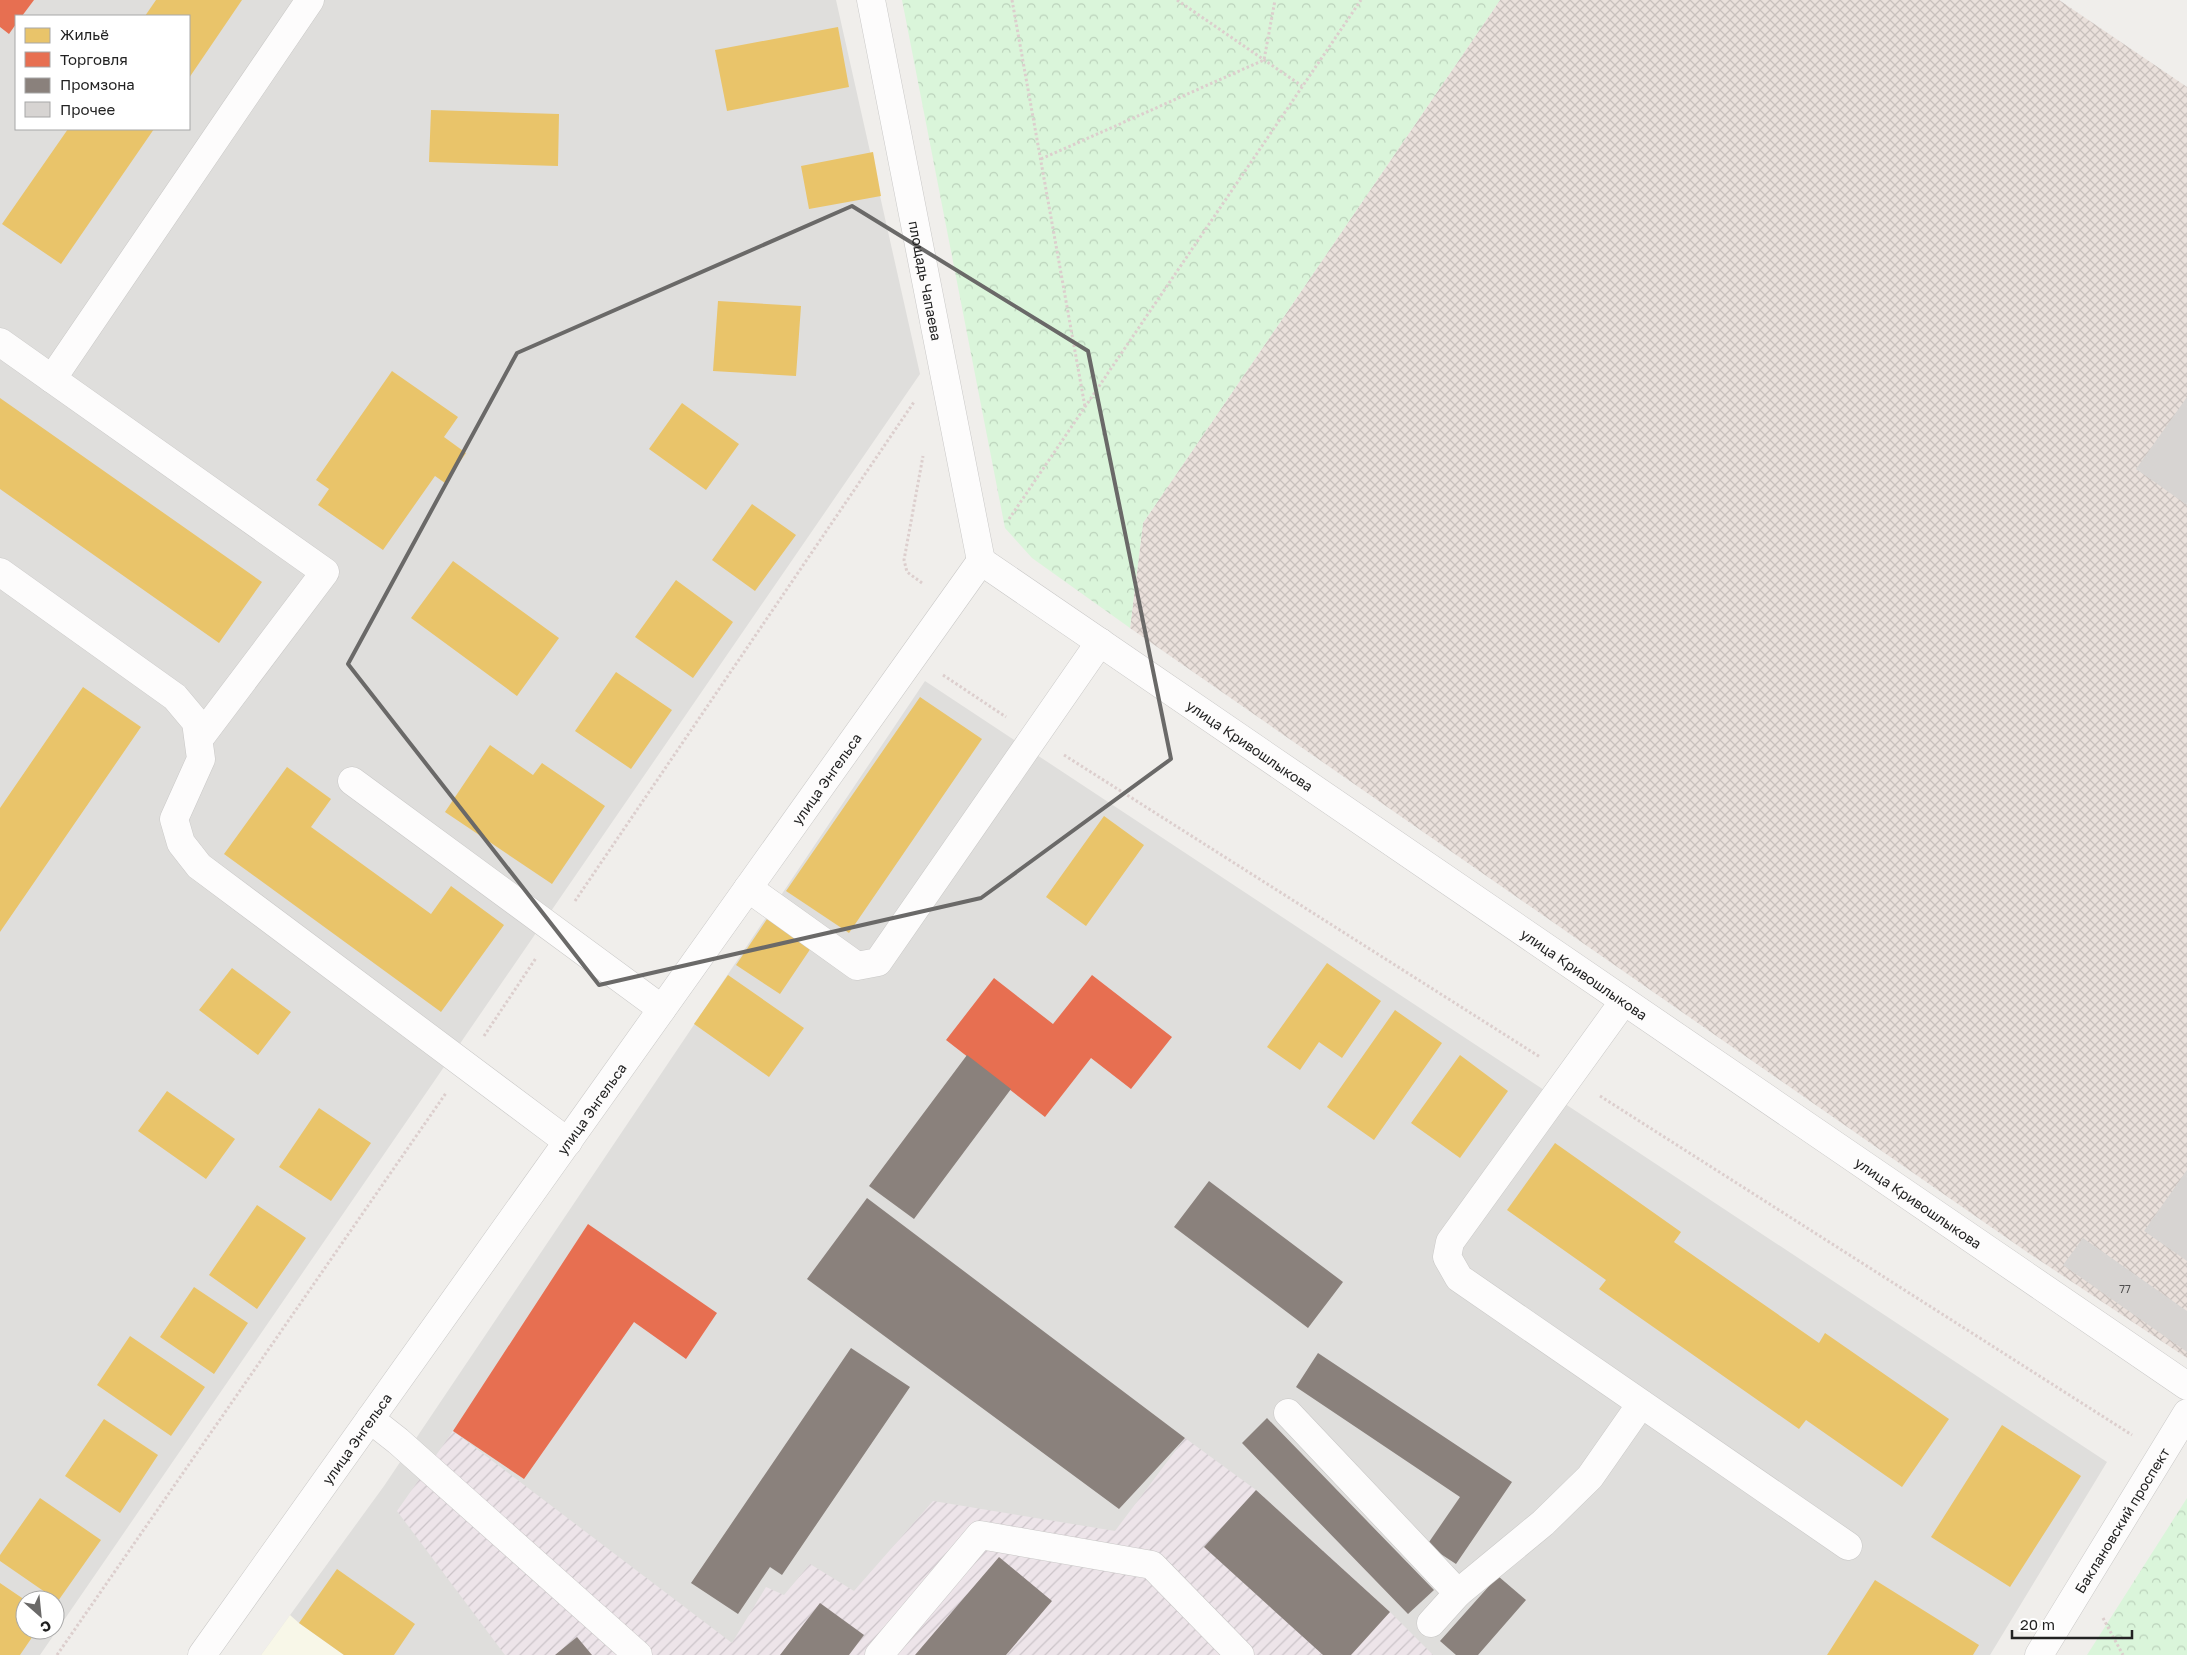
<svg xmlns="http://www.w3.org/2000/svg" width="2187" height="1655" viewBox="0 0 2187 1655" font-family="'Golos Text',sans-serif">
<defs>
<pattern id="industrial-furrows" width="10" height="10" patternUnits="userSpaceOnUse" patternTransform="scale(1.25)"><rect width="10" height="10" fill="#ede4e9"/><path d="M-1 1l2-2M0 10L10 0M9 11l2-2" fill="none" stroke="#cbc3c8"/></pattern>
<pattern id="military-cross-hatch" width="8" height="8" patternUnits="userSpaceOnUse" patternTransform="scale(1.25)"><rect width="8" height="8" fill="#eae0db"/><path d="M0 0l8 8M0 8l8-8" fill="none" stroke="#c8c0bc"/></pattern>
<pattern id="park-crowns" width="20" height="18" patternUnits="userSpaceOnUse" patternTransform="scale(1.25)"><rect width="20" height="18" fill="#daf5da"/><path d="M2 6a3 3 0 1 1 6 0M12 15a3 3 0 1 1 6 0" fill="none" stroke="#bbd2bb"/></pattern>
</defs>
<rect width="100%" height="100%" fill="#f0eeeb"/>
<path fill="#dfdedc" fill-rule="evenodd" d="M 0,0 L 836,0 L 920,374 L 40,1655 L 0,1655 ZM 16,16 L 189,16 L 189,129 L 16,129 ZM 25,1600 L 55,1600 L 55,1630 L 25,1630 Z
M 925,681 L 2107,1462 L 1990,1655 L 261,1655 L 384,1486 Z"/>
<path fill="url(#industrial-furrows)" d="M 453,1431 L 732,1643 L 766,1587 L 784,1595 L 810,1564 L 854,1591 L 933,1501 L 1115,1531 L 1185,1438 L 1256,1490 L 1390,1612 L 1433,1655 L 505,1655 L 397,1511 Z"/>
<path fill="#f8f7e8" d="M 290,1615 L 299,1623 L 344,1655 L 261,1655 Z"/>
<path fill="url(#military-cross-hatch)" d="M 1500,0 L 2059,0 L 2187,87 L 2187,1358 L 2027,1252 L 1130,628 L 1143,523 Z"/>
<path fill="url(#park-crowns)" d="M 902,0 L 1500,0 L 1143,523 L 1130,628 L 1032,558 L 1005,528 Z
M 2187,1498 L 2187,1655 L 2087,1655 Z"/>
<path fill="#e9c46a" d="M 156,0 L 242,0 L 189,78 L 189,16 L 145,16 Z
M 838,27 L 849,87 L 727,111 L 715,50 Z
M 431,110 L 559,114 L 558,166 L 429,162 Z
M 68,129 L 154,129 L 61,264 L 2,224 Z
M 873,152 L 881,196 L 809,209 L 801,166 Z
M 718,301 L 801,306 L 796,376 L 713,371 Z
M 392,371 L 458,417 L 444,437 L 466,453 L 445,483 L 435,476 L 383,550 L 318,505 L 329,489 L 316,480 Z
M 0,398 L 262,582 L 219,643 L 0,489 Z
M 682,403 L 739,444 L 706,490 L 649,449 Z
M 752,504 L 796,535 L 755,591 L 712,560 Z
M 453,561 L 559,638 L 517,696 L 411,618 Z
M 676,580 L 733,622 L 693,678 L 635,637 Z
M 616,672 L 672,710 L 631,769 L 575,731 Z
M 83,687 L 141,727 L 0,932 L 0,808 Z
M 920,697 L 982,739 L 849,933 L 786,891 Z
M 490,745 L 533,775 L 542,763 L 605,806 L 552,884 L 445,812 Z
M 287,767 L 331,799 L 311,827 L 431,914 L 451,886 L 504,925 L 441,1012 L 224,854 Z
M 1104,816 L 1144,845 L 1086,926 L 1046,897 Z
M 767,919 L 811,948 L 780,994 L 736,965 Z
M 1327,963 L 1381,1001 L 1342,1058 L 1319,1042 L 1300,1070 L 1267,1047 Z
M 232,968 L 291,1012 L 258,1055 L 199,1010 Z
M 728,975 L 804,1028 L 769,1077 L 694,1024 Z
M 1395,1010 L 1442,1043 L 1374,1140 L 1327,1107 Z
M 1460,1055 L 1508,1091 L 1460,1158 L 1411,1123 Z
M 167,1091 L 235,1139 L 206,1179 L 138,1131 Z
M 319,1108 L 371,1143 L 331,1201 L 279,1167 Z
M 1555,1143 L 1681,1232 L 1674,1242 L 1819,1343 L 1825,1333 L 1949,1419 L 1902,1487 L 1806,1420 L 1799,1429 L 1599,1289 L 1606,1280 L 1507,1210 Z
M 257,1205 L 306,1238 L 257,1309 L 209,1275 Z
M 194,1287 L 248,1323 L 214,1374 L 160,1337 Z
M 130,1336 L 205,1387 L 171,1436 L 97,1385 Z
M 104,1419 L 158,1455 L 120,1513 L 65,1476 Z
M 2002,1425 L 2081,1476 L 2010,1587 L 1931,1537 Z
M 40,1498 L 101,1540 L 58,1601 L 0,1561 L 0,1555 Z
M 337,1569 L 415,1624 L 394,1655 L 344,1655 L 299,1623 Z
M 1875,1580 L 1979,1645 L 1973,1655 L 1827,1655 Z
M 0,1583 L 25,1600 L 25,1630 L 37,1630 L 20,1655 L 0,1655 Z"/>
<path fill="#e76f51" d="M 0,0 L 34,0 L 22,16 L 16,16 L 16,24 L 9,34 L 0,27 Z
M 1092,975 L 1172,1037 L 1131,1089 L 1091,1058 L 1045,1117 L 946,1040 L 994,978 L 1053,1024 Z
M 588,1224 L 717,1313 L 686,1359 L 634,1322 L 524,1479 L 453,1431 Z"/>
<path fill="#8a817c" d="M 967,1055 L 1011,1089 L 914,1219 L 869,1186 Z
M 1209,1181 L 1343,1282 L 1308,1328 L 1174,1227 Z
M 867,1198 L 1185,1438 L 1119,1509 L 807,1279 Z
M 851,1348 L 910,1387 L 782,1575 L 770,1567 L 738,1614 L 691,1583 Z
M 1318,1353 L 1512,1482 L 1456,1564 L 1427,1545 L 1460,1497 L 1296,1387 Z
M 1267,1418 L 1434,1590 L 1408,1614 L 1242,1443 Z
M 1256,1490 L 1390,1612 L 1351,1655 L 1323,1655 L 1204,1547 Z
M 999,1557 L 1052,1601 L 1006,1655 L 915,1655 Z
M 1498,1576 L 1526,1600 L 1478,1655 L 1456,1655 L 1440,1641 Z
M 820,1603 L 864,1635 L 849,1655 L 780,1655 Z
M 577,1637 L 592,1655 L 555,1655 Z"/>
<path fill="#d7d4d2" d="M 2187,397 L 2187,505 L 2136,469 Z
M 2187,1170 L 2187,1261 L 2144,1231 Z
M 2083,1238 L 2187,1311 L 2187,1352 L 2063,1265 Z"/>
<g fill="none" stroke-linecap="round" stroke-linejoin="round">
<defs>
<g id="minor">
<path id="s1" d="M 871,0 L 981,561"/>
<path d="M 0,342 L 325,572 L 199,739"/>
<path d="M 52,379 L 310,0"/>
<path id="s2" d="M 981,561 L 2187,1386"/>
<path d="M 0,572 L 175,697 L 196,722 L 201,759 L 174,819 L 181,843 L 199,866 L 568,1142"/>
<path d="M 352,781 L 662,1009"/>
<path d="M 748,888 L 857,966 L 878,962 L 1100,642"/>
<path d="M 1624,1001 L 1450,1242 L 1447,1257 L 1459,1278 L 1848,1546"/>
<path d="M 1288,1413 L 1458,1593"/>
<path d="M 370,1419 L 398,1441 L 638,1655"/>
<path d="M 1431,1623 L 1458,1593 L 1543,1523 L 1590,1477 L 1641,1404"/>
<path id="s3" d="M 202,1655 L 981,561"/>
<path d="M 879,1655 L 980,1535 L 1152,1565 L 1240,1655"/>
<path id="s4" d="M 2039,1655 L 2187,1413"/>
</g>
</defs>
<use href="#minor" stroke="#c9c8c7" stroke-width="29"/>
<path stroke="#dccecd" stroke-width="3" stroke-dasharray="2.5 2.5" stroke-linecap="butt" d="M 1012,0 L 1085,407
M 1177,0 L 1302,86
M 1041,159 L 1264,60 L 1275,0
M 1009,519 L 1361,0
M 922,583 L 907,572 L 904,560 L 923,456
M 943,675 L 1006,717
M 1064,755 L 1540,1057
M 575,901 L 914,402
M 484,1036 L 536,958
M 1600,1096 L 2132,1435
M 2103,1618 L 2123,1655
M 57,1655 L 446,1093"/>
<use href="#minor" stroke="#fdfcfc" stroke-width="28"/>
</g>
<path fill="none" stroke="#6a6968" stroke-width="4" stroke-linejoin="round" d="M 852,206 L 1088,351 L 1171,759 L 981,898 L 599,985 L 348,664 L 517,353 Z"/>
<g text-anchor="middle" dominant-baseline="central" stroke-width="5" stroke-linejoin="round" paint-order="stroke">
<g font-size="11" fill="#4f4e4e">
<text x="2125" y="1288">77</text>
</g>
<g font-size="14" fill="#222" stroke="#fff">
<text stroke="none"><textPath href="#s1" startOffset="286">площадь Чапаева</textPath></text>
<text stroke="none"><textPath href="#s2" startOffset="326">улица Кривошлыкова</textPath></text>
<text stroke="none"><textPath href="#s3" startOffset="1076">улица Энгельса</textPath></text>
<text stroke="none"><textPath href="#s2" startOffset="731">улица Кривошлыкова</textPath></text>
<text stroke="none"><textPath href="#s3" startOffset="671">улица Энгельса</textPath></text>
<text stroke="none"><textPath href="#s2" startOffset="1136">улица Кривошлыкова</textPath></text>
<text stroke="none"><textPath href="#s3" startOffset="266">улица Энгельса</textPath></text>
<text stroke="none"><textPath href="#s4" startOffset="158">Баклановский проспект</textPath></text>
</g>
</g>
<rect x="15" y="15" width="175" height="115" fill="#ffffff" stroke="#a7a7a7"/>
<rect x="25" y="28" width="25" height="15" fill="#e9c46a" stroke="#a7a7a7"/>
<text x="60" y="40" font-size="15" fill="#222222">Жильё</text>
<rect x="25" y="52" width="25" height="15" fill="#e76f51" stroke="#a7a7a7"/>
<text x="60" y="65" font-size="15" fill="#222222">Торговля</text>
<rect x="25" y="78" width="25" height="15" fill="#8a817c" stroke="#a7a7a7"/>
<text x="60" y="90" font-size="15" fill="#222222">Промзона</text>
<rect x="25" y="102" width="25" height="15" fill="#d7d4d2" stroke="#a7a7a7"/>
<text x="60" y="115" font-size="15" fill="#222222">Прочее</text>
<g transform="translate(40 1615) rotate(153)"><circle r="24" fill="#ffffff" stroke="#a7a7a7"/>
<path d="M0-4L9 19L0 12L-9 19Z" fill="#6a6968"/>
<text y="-8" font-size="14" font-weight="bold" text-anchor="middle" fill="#222222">С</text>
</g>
<path d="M2012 1630v8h120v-8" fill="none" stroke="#222222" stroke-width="2.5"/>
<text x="2020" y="1630" font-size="15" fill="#222222" stroke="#ffffff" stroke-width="4" paint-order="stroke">20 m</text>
</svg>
